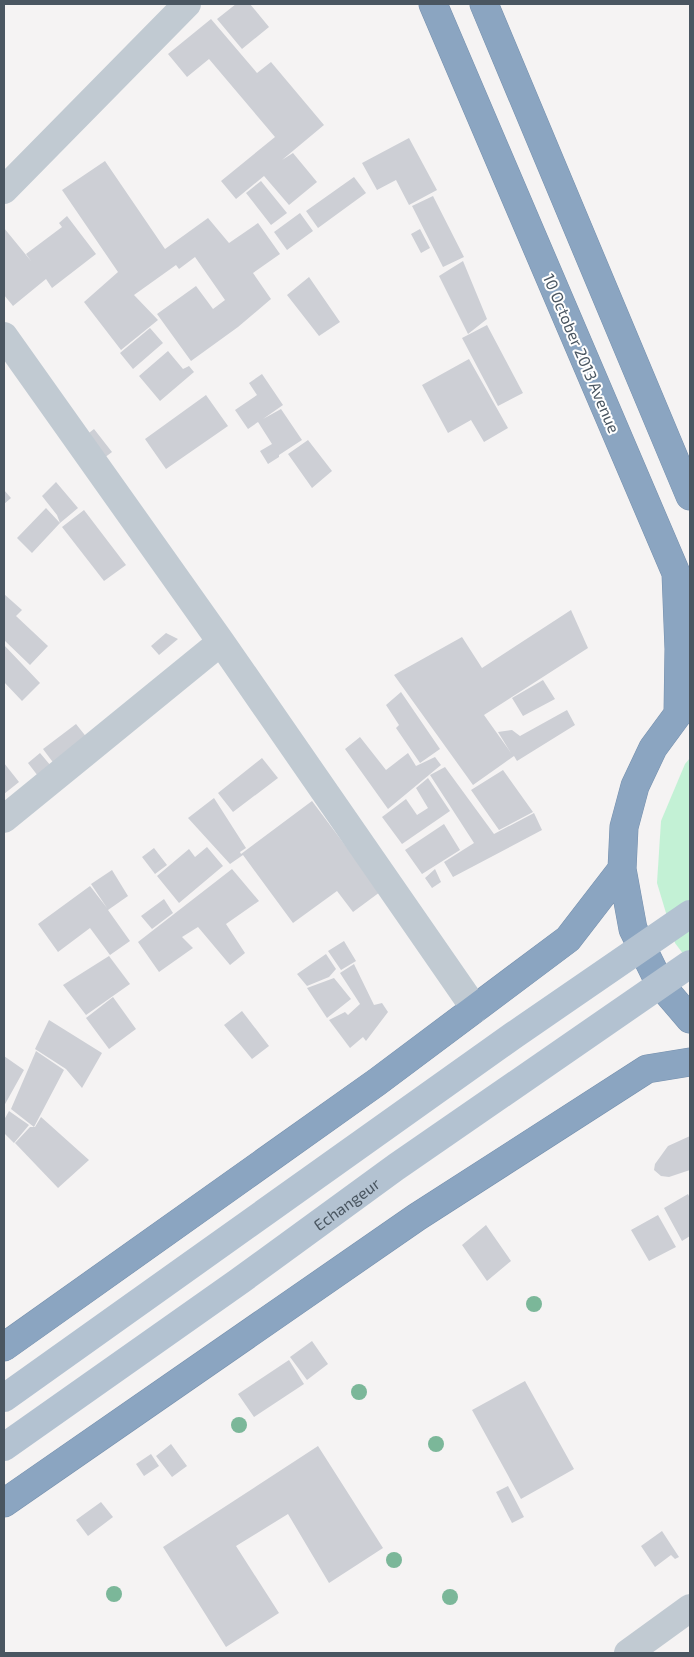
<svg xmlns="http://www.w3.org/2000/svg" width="694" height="1657" viewBox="0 0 694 1657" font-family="'Exo 2',sans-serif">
<rect width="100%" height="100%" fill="#f5f3f3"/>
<path fill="#c3f1d5" d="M 690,758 L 690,963 L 675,943 L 657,883 L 661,821 L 685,764 Z"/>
<path fill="#cdcfd5" d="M 236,4 L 250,4 L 269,27 L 242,49 L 217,19 Z
M 211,19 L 257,73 L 271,62 L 324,125 L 282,160 L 293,153 L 317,182 L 289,205 L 264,176 L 236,199 L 221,181 L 275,137 L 209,59 L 187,77 L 168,54 Z
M 409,138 L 437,190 L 409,205 L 396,180 L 377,190 L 362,163 Z
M 105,161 L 165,249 L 208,218 L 229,243 L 258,223 L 280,254 L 253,273 L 271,299 L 238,327 L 191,361 L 157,314 L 196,286 L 213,309 L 225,300 L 195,257 L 179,269 L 176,265 L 134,295 L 158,320 L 121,350 L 84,302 L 118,272 L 62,190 Z
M 354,177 L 366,193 L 318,228 L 306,211 Z
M 261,181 L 287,213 L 271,225 L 246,193 Z
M 433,196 L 464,257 L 443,267 L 412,206 Z
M 300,213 L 313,231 L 287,250 L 274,232 Z
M 67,216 L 96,254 L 52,288 L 46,279 L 13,306 L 4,295 L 4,228 L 31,261 L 26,254 L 62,227 L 59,223 Z
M 420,229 L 430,248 L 421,253 L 411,234 Z
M 463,261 L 487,319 L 468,334 L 439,276 Z
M 309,277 L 340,322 L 319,336 L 287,295 Z
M 487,325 L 523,393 L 498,406 L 462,338 Z
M 150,328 L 163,343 L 133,369 L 120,353 Z
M 168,351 L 183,369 L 189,366 L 194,372 L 160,401 L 139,376 Z
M 469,359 L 508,428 L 484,442 L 471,420 L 448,433 L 422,385 Z
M 262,374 L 283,405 L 263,419 L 281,409 L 302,440 L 279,455 L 279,457 L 268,464 L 260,451 L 272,444 L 258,422 L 248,429 L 235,410 L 257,395 L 249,383 Z
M 206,395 L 228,426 L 166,469 L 145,439 Z
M 94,429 L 112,452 L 100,461 L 85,436 Z
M 308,440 L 332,471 L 312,488 L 288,454 Z
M 56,482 L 78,508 L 60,523 L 57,515 L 42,496 Z
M 4,490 L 11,498 L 4,504 Z
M 46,508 L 60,523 L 32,553 L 17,538 Z
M 84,510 L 126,565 L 104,581 L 62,527 Z
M 4,594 L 22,610 L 16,616 L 48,646 L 30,665 L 4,640 Z
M 571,610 L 588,648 L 484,715 L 511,753 L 498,732 L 512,730 L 520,736 L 567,710 L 575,725 L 517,761 L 514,756 L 473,785 L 394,675 L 462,637 L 482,668 Z
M 166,633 L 178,639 L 159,655 L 151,646 Z
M 4,645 L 40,683 L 22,701 L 4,682 Z
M 543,680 L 555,699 L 523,716 L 512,698 Z
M 401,692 L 440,749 L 420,763 L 396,728 L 399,725 L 386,705 Z
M 76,724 L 88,739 L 55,765 L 43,749 Z
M 360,737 L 386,770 L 408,753 L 416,766 L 435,757 L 441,765 L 388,809 L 345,749 Z
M 40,753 L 51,766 L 38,776 L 28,763 Z
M 262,758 L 278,778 L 233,812 L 218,793 Z
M 4,763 L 19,782 L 4,794 Z
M 445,767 L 494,834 L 534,813 L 542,830 L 453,877 L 444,862 L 474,843 L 430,775 Z
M 503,770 L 533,812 L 499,830 L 471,790 Z
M 428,778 L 450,811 L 402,844 L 382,817 L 406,799 L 417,815 L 428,808 L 416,788 Z
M 214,798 L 246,848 L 240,852 L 241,854 L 312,801 L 380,892 L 353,912 L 337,891 L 293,923 L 243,855 L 230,864 L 188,818 Z
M 444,824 L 460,850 L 422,874 L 405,850 Z
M 207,847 L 223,866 L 179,903 L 157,876 L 189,849 L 195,857 Z
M 154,848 L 167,865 L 155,874 L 142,857 Z
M 232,869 L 259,901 L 226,924 L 245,953 L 230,965 L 198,927 L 182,937 L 193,948 L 159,972 L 138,942 Z
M 435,869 L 441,882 L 432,888 L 425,878 Z
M 112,870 L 128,896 L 108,910 L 130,941 L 110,955 L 90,928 L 58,952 L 38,924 L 90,886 L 107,908 L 91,884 Z
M 164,899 L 173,913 L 152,929 L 141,916 Z
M 344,941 L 356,961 L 341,970 L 328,951 Z
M 326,954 L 336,969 L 329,977 L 307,986 L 297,974 Z
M 109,956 L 130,984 L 86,1015 L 63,985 Z
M 354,964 L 374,1005 L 382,1003 L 388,1012 L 366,1041 L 363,1037 L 350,1048 L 329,1020 L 345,1012 L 348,1015 L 360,1004 L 340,973 Z
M 334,978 L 351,999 L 327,1018 L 307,988 Z
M 113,997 L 136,1029 L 109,1049 L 86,1018 Z
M 242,1011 L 269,1046 L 252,1059 L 224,1025 Z
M 49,1020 L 102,1053 L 82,1088 L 66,1069 L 35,1049 Z
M 36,1051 L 64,1070 L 34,1127 L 11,1109 Z
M 4,1056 L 24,1070 L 4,1106 Z
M 9,1111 L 29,1125 L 14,1143 L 4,1133 L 4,1120 Z
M 41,1117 L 89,1160 L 58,1188 L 15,1143 L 30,1127 L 35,1127 Z
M 690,1136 L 690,1170 L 669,1177 L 661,1176 L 654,1170 L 655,1164 L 668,1146 Z
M 688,1194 L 690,1198 L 690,1236 L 682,1241 L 664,1208 Z
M 658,1215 L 676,1247 L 649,1261 L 631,1230 Z
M 486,1225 L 511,1261 L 487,1281 L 462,1245 Z
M 312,1341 L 328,1364 L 307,1380 L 290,1357 Z
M 289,1360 L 304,1384 L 254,1417 L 238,1394 Z
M 525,1381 L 574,1469 L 521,1499 L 472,1410 Z
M 171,1444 L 187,1466 L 172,1477 L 156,1456 Z
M 318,1446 L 383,1548 L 329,1583 L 288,1514 L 236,1546 L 279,1613 L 226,1647 L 163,1547 Z
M 151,1454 L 159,1466 L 144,1476 L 136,1464 Z
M 508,1486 L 524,1517 L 512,1523 L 496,1492 Z
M 101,1502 L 113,1517 L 88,1536 L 76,1520 Z
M 662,1531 L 679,1557 L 675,1559 L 671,1555 L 655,1567 L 641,1546 Z"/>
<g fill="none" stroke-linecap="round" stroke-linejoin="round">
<defs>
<path id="highway" d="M 433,4 L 676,573 L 679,649 L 678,714
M 484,4 L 690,496
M 690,704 L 678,714 L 653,748 L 635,786 L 624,827 L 622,869 L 633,929 L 660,984 L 690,1019
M 4,1347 L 377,1082 L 568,939 L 622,869
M 4,1503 L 417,1217 L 647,1069 L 690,1062"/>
</defs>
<use href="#highway" stroke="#7690ad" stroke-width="29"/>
<path stroke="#c1cad2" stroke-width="28" d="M 4,190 L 187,4
M 4,336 L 221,642 L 475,1009
M 4,819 L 221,642
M 628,1653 L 690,1608"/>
<use href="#highway" stroke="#8ba5c1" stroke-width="28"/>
<g stroke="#b3c2d1" stroke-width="28">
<path d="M 4,1398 L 514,1035 L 690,914"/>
<path id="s1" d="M 4,1447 L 241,1280 L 396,1167 L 690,964"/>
</g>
</g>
<g fill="#7bb799">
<circle cx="534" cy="1304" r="8"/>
<circle cx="359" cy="1392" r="8"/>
<circle cx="239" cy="1425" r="8"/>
<circle cx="436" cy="1444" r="8"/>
<circle cx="394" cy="1560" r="8"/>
<circle cx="114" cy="1594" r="8"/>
<circle cx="450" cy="1597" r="8"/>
</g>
<g text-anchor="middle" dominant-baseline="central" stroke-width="4" stroke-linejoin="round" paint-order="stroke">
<g font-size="16" fill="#4a5661" stroke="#fff">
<text transform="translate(582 353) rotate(67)">10 October 2013 Avenue</text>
<text stroke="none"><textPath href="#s1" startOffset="420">Echangeur</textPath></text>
</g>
</g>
<rect width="694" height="1657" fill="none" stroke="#4a5661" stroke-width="10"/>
</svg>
